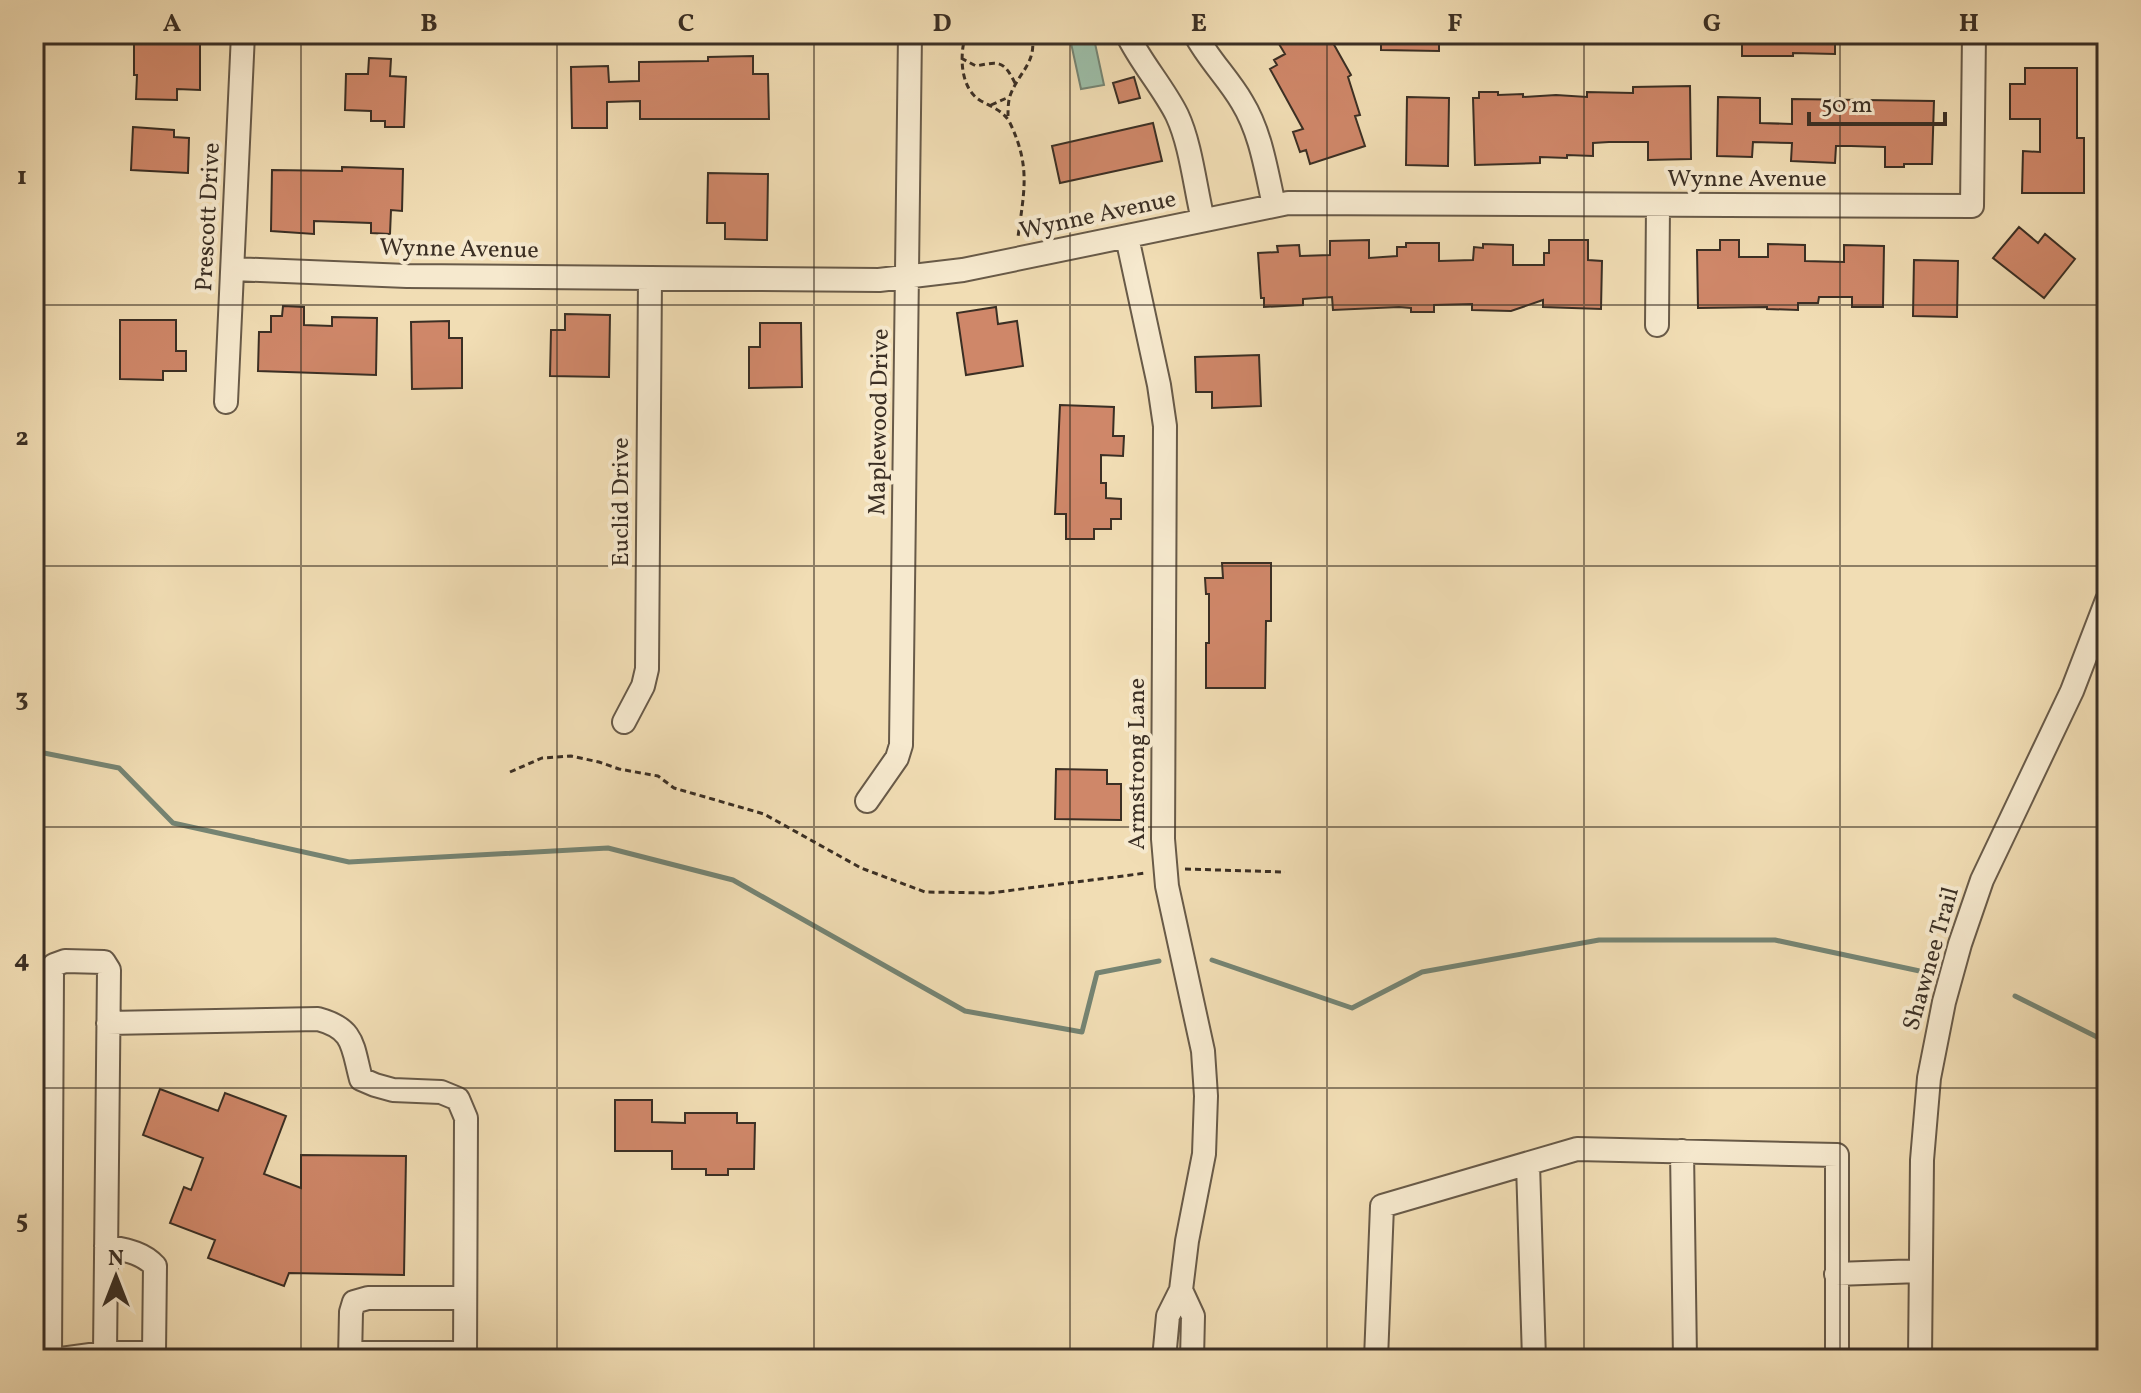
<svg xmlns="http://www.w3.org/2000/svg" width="2141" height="1393" viewBox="0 0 2141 1393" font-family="Vollkorn,serif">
<rect width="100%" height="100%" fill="#f1ddb4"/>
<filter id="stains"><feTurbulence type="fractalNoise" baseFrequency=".0025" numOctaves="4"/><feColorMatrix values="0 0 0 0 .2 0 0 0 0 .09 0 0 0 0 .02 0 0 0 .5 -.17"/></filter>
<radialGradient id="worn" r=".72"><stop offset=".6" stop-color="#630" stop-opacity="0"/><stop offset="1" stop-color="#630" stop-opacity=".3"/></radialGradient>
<path fill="#9cbda7" stroke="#758473" stroke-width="2" d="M 1069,34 L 1093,34 L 1104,85 L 1081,89 Z"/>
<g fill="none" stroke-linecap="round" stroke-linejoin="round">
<path stroke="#758473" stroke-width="5" d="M 34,751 L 119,768 L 173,823 L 349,862 L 608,848 L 733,880 L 965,1011 L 1082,1032 L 1097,973 L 1159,961
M 1212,960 L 1352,1008 L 1422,972 L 1599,940 L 1775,940 L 1929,973
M 2015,996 L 2107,1042"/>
</g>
<path fill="#cf8769" stroke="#3b2f24" stroke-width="2" d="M 1273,34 L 1328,34 L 1351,75 L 1348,77 L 1360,115 L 1355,116 L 1365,146 L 1310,164 L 1306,150 L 1300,152 L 1293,132 L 1303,129 L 1270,69 L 1277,65 L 1274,60 L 1285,54 Z
M 1381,34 L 1439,34 L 1439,51 L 1381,50 Z
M 1742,34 L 1835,34 L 1835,54 L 1793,53 L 1793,56 L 1742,56 Z
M 134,39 L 200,41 L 200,90 L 177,89 L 177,100 L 136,99 L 137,75 L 134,75 Z
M 753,56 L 753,74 L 768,74 L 769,119 L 640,119 L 640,101 L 607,102 L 607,128 L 572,128 L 571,67 L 608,66 L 609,82 L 639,81 L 639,62 L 708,61 L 708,57 Z
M 369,58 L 391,59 L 390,76 L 406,77 L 404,127 L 385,127 L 385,121 L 371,121 L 371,111 L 345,110 L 346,74 L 368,74 Z
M 2025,68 L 2077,68 L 2077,138 L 2084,138 L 2084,193 L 2022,193 L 2023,151 L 2040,152 L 2040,119 L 2010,119 L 2010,84 L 2025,84 Z
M 1134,77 L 1140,98 L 1119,103 L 1113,83 Z
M 1690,86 L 1691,159 L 1648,160 L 1648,142 L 1609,142 L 1593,143 L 1593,156 L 1567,155 L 1567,158 L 1540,157 L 1540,163 L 1475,165 L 1473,98 L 1479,98 L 1479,92 L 1498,92 L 1498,95 L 1523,94 L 1523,97 L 1556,95 L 1587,97 L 1587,92 L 1633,93 L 1633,87 Z
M 1407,97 L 1449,98 L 1448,166 L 1406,165 Z
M 1718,97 L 1760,98 L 1760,123 L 1792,124 L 1792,99 L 1934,101 L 1932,164 L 1904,164 L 1904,167 L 1885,167 L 1885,147 L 1851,146 L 1836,146 L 1835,163 L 1791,161 L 1792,143 L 1753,142 L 1752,157 L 1717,156 Z
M 1153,123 L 1162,161 L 1060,183 L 1052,146 Z
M 133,127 L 174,130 L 174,137 L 189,138 L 188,173 L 131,170 Z
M 342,167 L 403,169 L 402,211 L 391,210 L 390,234 L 371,233 L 371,223 L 314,221 L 314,234 L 271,231 L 272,170 L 342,171 Z
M 708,173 L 768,174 L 767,240 L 725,239 L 725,223 L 707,223 Z
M 2019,227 L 2038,243 L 2045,234 L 2075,259 L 2044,298 L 1993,258 Z
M 1369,240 L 1369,258 L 1397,256 L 1397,247 L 1406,247 L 1406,243 L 1439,243 L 1439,261 L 1473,260 L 1474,247 L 1483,248 L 1483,244 L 1513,245 L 1513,265 L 1544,265 L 1544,253 L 1549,253 L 1549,240 L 1588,240 L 1588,260 L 1602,261 L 1601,309 L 1543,307 L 1543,300 L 1511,311 L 1472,310 L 1472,304 L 1434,305 L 1434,312 L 1411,312 L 1411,308 L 1399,307 L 1333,310 L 1332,297 L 1303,299 L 1303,305 L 1264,307 L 1264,298 L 1261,298 L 1258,253 L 1278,252 L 1277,246 L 1299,245 L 1300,256 L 1330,255 L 1330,241 Z
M 1720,240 L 1739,240 L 1739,257 L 1768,257 L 1768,244 L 1805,245 L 1805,261 L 1844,262 L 1844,245 L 1884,246 L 1883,307 L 1852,307 L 1852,297 L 1819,297 L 1818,303 L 1798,303 L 1798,310 L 1767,309 L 1767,307 L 1698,308 L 1697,250 L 1720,250 Z
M 1914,260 L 1958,261 L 1957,317 L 1913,316 Z
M 283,306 L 304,307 L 304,325 L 332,326 L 332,317 L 377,318 L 376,375 L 258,371 L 259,332 L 271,332 L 271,316 L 282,316 Z
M 996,307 L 998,324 L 1017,321 L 1023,366 L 966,375 L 957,313 Z
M 565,314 L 610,315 L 609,377 L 550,376 L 551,330 L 565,330 Z
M 120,320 L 176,320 L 176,351 L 186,351 L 186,371 L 163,371 L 163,380 L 120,379 Z
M 449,321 L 449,338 L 462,338 L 462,388 L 412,389 L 411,322 Z
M 760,323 L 801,323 L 802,387 L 749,388 L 749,347 L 760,347 Z
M 1259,355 L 1261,406 L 1212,408 L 1212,392 L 1196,392 L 1195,357 Z
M 1060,405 L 1114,407 L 1113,436 L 1124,436 L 1123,456 L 1101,455 L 1101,483 L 1106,483 L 1106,498 L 1121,499 L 1121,519 L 1111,519 L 1111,529 L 1094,529 L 1094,539 L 1066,539 L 1066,514 L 1055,514 Z
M 1222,563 L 1271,563 L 1271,621 L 1266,621 L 1265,688 L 1206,688 L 1206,643 L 1209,643 L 1209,594 L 1206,594 L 1205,578 L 1223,578 Z
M 1056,769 L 1107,770 L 1107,784 L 1121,784 L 1121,820 L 1055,819 Z
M 160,1089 L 218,1111 L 225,1093 L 286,1116 L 264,1174 L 301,1188 L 301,1155 L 406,1156 L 404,1275 L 289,1273 L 284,1286 L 208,1258 L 215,1240 L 170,1223 L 184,1187 L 191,1190 L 203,1158 L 143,1135 Z
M 615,1100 L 652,1100 L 652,1122 L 685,1123 L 685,1113 L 737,1113 L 737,1123 L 755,1123 L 754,1169 L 728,1169 L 728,1175 L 706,1175 L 706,1169 L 672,1169 L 672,1151 L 615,1151 Z"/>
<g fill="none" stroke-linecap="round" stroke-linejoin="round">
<defs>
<path id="minor" d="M 1127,34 C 1141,63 1163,87 1177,115 C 1191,145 1195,187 1203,220
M 1195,34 C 1208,59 1228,78 1242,102 C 1261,133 1266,170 1274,205
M 1127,237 L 1159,385 L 1165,426 L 1163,839 L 1167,886 L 1203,1051 L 1206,1096 L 1204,1154 L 1187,1241 L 1181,1290 L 1168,1316 L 1164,1359
M 233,269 L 407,276 L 879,280 L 963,270 L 1288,203 L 1972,206 L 1974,34
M 1657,325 L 1658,206
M 226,402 L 243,34
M 624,722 L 643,686 L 647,669 L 650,278
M 867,801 L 897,758 L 901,745 L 910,34
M 108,1023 L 318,1019 C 355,1029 352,1046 361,1079 L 375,1085 L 393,1090 L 441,1092 L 458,1099 L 466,1118 L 465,1359
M 1682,1151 L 1685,1359
M 1528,1164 L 1534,1359
M 1836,1274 L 1920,1271
M 1181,1290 L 1193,1316 L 1192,1359
M 350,1353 L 465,1353
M 50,1359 L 52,972 L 54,965 L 65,961 L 104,962 L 109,970 L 105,1353 L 61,1359
M 104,1359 L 105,1353 L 154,1353 L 155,1266 C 142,1252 125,1250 106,1246
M 350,1359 L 351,1312 L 354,1302 L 368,1298 L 465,1298
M 1376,1359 L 1382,1206 L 1577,1149 L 1837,1155 L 1837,1359
M 1920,1359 L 1922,1160 L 1929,1078 L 1944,1002 L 1960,944 L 1982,880 L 2072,691 L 2107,600"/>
</defs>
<use href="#minor" stroke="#685a48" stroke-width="26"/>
<path stroke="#3b2f24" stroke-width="3" stroke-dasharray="6 4" stroke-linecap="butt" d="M 966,34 C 959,55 960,89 981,101 C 992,107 1004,111 1010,123 C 1031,167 1024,191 1018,237
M 961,58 L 976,66 C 1001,61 1004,61 1016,85
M 991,105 L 1009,97
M 1008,116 C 1008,110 1008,102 1010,96 C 1019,71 1037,64 1032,34
M 510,772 L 542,758 L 571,756 L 599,762 L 619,769 L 658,776 L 674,788 L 764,814 L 861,868 L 925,892 L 990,893 L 1146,873
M 1185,869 L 1285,872"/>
<use href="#minor" stroke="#f6e9ce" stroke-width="22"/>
</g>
<path fill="none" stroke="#3b2f24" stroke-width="2" stroke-opacity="0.55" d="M 301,34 L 301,1359M 557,34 L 557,1359M 814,34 L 814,1359M 1070,34 L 1070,1359M 1327,34 L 1327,1359M 1584,34 L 1584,1359M 1840,34 L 1840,1359M 34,305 L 2107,305M 34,566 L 2107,566M 34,827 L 2107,827M 34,1088 L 2107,1088"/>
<g text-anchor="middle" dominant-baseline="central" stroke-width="8" stroke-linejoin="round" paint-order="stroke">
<g font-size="24" fill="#3b2f24" stroke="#f6e9ce">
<text x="1747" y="180">Wynne Avenue</text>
<text transform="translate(1098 216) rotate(-12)">Wynne Avenue</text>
<text transform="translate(209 217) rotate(-87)">Prescott Drive</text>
<text transform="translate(459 250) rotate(1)">Wynne Avenue</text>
<text transform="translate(880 422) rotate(-89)">Maplewood Drive</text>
<text transform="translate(622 502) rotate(-90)">Euclid Drive</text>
<text transform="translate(1138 764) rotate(-90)">Armstrong Lane</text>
<text transform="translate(1932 959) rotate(-74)">Shawnee Trail</text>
</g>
</g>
<rect width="2141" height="1393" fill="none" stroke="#f1ddb4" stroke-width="88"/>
<g transform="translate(116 1277)" stroke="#f6e9ce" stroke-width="6" paint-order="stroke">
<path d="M0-6L14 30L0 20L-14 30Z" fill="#3b2f24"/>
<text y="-12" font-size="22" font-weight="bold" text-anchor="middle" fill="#3b2f24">N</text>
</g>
<path d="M1809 112v12h136v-12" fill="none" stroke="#3b2f24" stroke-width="4"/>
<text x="1821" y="112" font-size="24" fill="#3b2f24" stroke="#f6e9ce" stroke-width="6" paint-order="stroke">50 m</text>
<rect x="44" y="44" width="2053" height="1305" fill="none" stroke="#3b2f24" stroke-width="3"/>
<g font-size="26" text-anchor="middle" font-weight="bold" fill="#3b2f24">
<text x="172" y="31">A</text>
<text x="429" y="31">B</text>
<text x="686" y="31">C</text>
<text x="942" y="31">D</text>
<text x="1199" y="31">E</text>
<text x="1455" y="31">F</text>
<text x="1712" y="31">G</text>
<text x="1969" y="31">H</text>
<text x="22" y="184">1</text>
<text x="22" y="445">2</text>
<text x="22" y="706">3</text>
<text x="22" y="967">4</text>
<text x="22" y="1228">5</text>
</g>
<rect width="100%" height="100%" filter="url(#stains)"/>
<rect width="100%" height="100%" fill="url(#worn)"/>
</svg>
